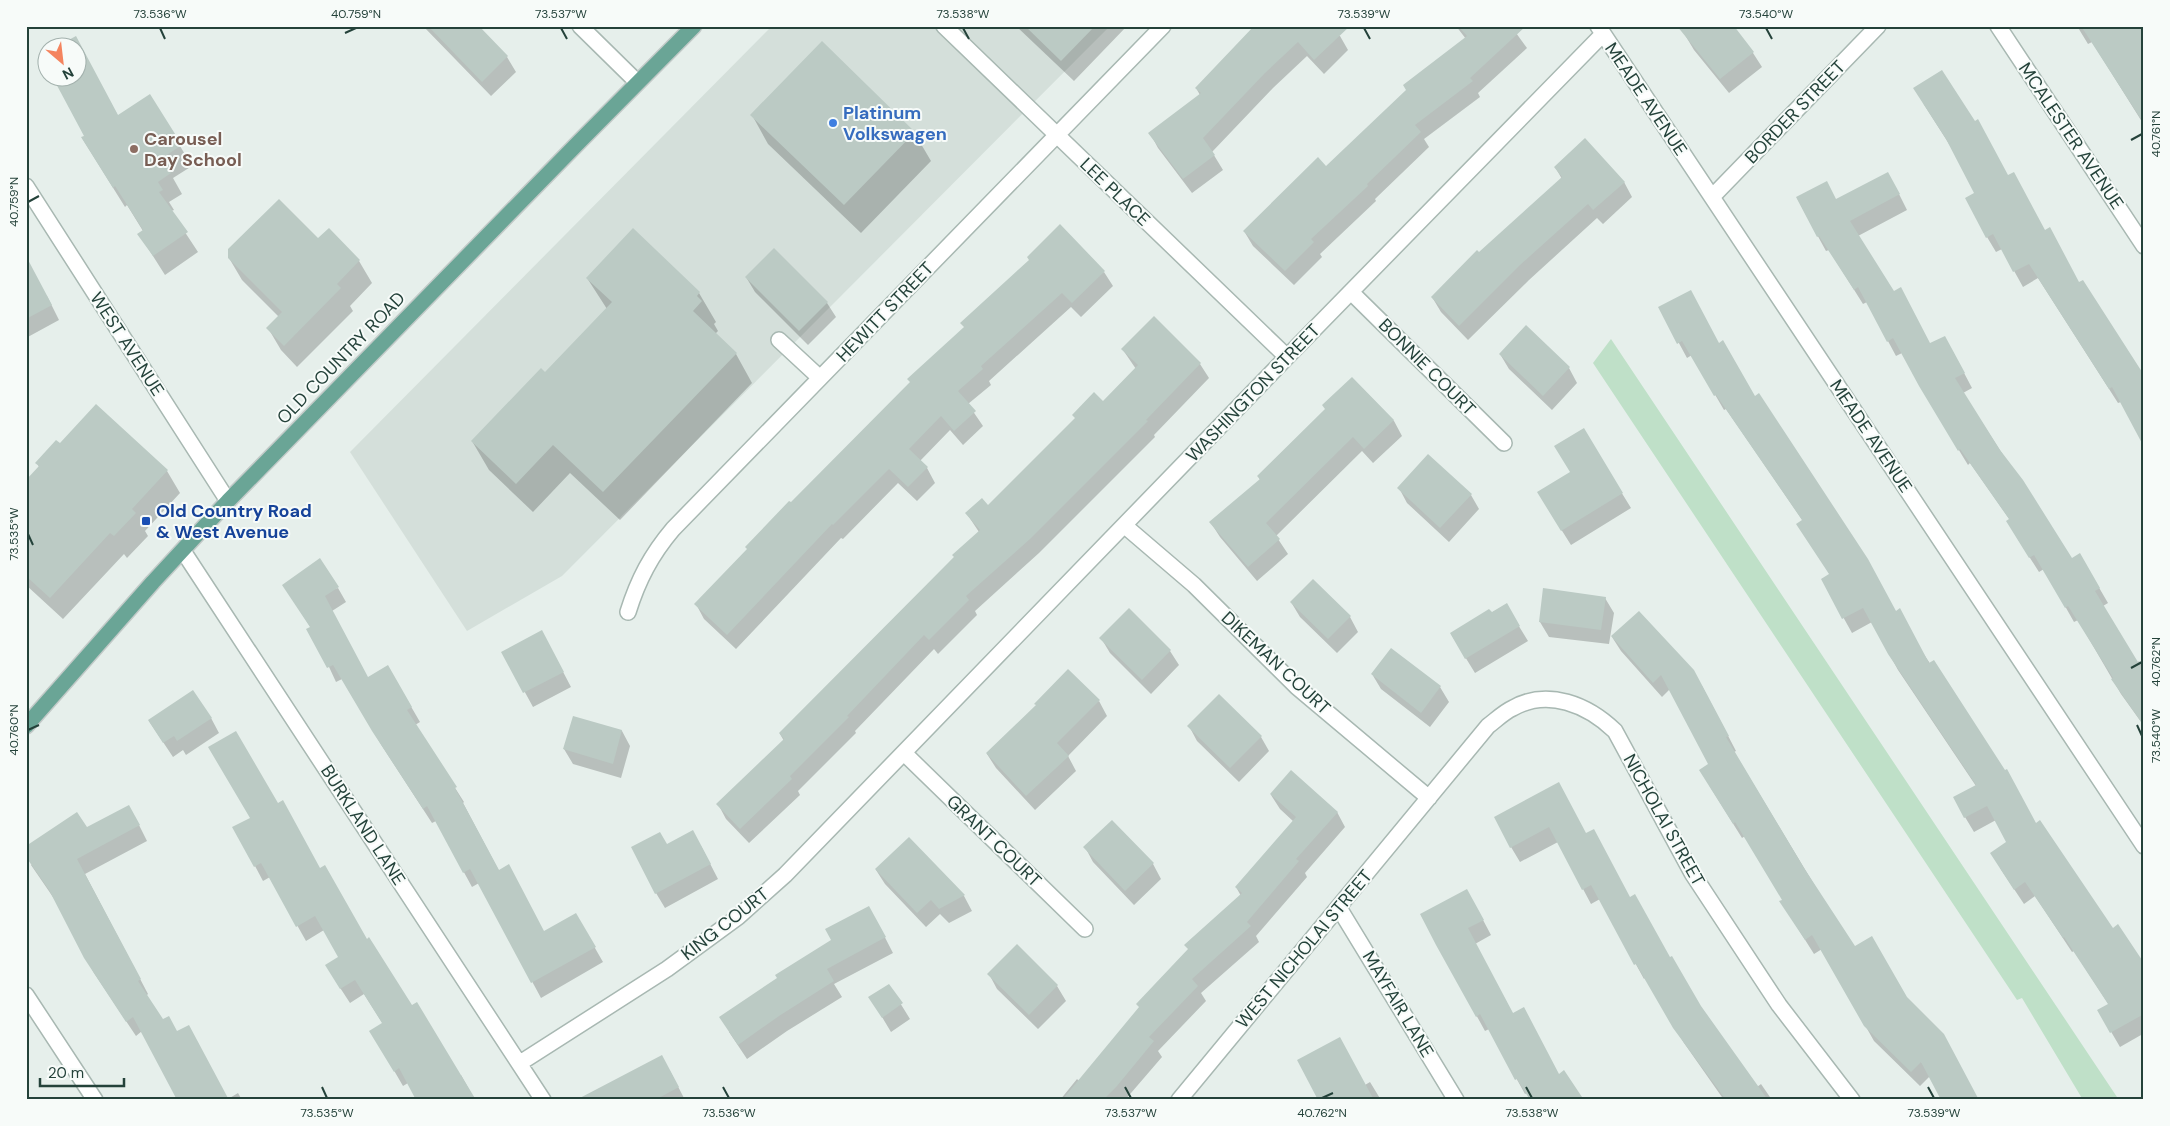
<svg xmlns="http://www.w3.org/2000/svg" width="2170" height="1126" viewBox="0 0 2170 1126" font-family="'DM Sans',sans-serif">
<rect width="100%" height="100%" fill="#e6efeb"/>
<path fill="#d4dfda" d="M 772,26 L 1110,26 L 562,576 L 467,631 L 350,452 Z"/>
<path fill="#bfe0c8" d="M 1611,339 L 2119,1100 L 2083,1100 L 2022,998 L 2017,1000 L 1593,363 Z"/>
<path fill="#0003" d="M 423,26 L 477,26 L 507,57 L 516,72 L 491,96 Z
M 1016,26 L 1127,26 L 1074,81 Z
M 1258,26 L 1340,36 L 1348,50 L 1324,74 L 1307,56 L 1273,88 L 1212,152 L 1223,170 L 1192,193 L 1158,148 L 1150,133 L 1200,95 L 1196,88 Z
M 1456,26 L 1511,26 L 1527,48 L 1478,93 L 1480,97 L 1424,139 L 1429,147 L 1375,199 L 1376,201 L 1320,254 L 1322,257 L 1294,285 L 1253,246 L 1244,231 L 1326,168 L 1466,39 Z
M 1732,26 L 1753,53 L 1762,67 L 1729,93 L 1694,50 L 1685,35 Z
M 2077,26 L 2119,26 L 2144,36 L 2144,125 L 2092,42 L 2088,44 Z
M 75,38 L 118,116 L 150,96 L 192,166 L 173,178 L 182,194 L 169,202 L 174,210 L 171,211 L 198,252 L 165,275 L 139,234 L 143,231 L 127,205 L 125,207 L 82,138 L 85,136 L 54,78 L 78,78 L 78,48 Z
M 48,53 L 48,65 L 42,55 Z
M 1923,103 L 2008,177 L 2045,231 L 2079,284 L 2121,402 L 2118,403 L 2038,278 L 2023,287 L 2002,249 L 1996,252 L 1987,237 L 1976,194 L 1951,147 Z
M 752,115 L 914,132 L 931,161 L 861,233 L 768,144 Z
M 1555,167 L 1624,182 L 1632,197 L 1603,224 L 1597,218 L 1529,280 L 1468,340 L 1441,312 L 1432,297 L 1562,179 Z
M 1896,188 L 1907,210 L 1858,236 L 1893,293 L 1930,345 L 1953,352 L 1972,388 L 1963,393 L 2071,560 L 2080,555 L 2108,603 L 2103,606 L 2137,663 L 2139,661 L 2144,667 L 2144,726 L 2121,694 L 2078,620 L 2074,622 L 2044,569 L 2039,572 L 2016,536 L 2010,520 L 1970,463 L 1968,465 L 1929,401 L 1902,353 L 1896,356 L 1867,302 L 1863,304 L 1829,250 L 1826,251 L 1797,198 L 1836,200 Z
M 328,230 L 359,261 L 372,283 L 350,306 L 353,311 L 297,367 L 281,350 L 268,328 L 279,317 L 242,280 L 229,258 L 318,240 Z
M 633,230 L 699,293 L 716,322 L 714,324 L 718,331 L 715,334 L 736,354 L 752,383 L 620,520 L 570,473 L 533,512 L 489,470 L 472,441 L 545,373 L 607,309 L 587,278 Z
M 774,249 L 827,303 L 836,317 L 808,345 L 755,292 L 746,277 Z
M 1104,272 L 1113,286 L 1081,317 L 1071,307 L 989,381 L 991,385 L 968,404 L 983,426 L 963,445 L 950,430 L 920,461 L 927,468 L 935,483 L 917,501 L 898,483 L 843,539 L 841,538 L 736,649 L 704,619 L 696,604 L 791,504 L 965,328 L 962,323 Z
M 26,288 L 47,296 L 59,320 L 26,338 Z
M 1660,308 L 1719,344 L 2036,824 L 2144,977 L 2144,1040 L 2141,1035 L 2120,1047 L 2099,1011 L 2109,1005 L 2074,951 L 2072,952 L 2035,896 L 2024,904 L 2000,868 L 2008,843 L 1996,820 L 1974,832 L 1965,817 L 1976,786 L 1898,670 L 1872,622 L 1852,633 L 1822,579 L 1830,575 L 1803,521 L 1726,409 L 1724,410 L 1692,355 L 1687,358 Z
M 1154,318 L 1200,364 L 1209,378 L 1154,435 L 1155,437 L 1039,553 L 975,611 L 977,615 L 938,654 L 934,649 L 855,731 L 856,733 L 798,791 L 800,795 L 749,843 L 726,819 L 718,804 L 784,741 L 780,734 L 979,532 L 967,514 L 988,507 L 1103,402 L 1136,369 L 1123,350 Z
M 1500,354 L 1569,368 L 1577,383 L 1552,410 L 1509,369 Z
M 1352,378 L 1394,421 L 1402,436 L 1373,463 L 1362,451 L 1276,536 L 1288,554 L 1257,581 L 1220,537 L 1211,523 L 1260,480 L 1258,476 L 1326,409 Z
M 96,406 L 167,471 L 180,493 L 145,531 L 148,536 L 127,558 L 124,554 L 63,619 L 26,585 L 26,482 L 39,467 L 37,463 L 60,445 Z
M 1583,430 L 1631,508 L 1571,545 L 1547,507 L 1571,472 Z
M 1399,488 L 1471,495 L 1479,509 L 1449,542 L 1407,503 Z
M 338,588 L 346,602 L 332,611 L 368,679 L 388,667 L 420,722 L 415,725 L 464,802 L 463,803 L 499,871 L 544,932 L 576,915 L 603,962 L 541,998 L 479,883 L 472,887 L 436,821 L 432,823 L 382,746 L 342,679 L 336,682 L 311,628 L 293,600 Z
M 1605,598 L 1614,613 L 1609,644 L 1549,637 L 1540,622 Z
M 1291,602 L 1350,617 L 1358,632 L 1337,653 L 1300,617 Z
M 1506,605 L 1528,641 L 1475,673 L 1451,634 Z
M 1612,637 L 1702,686 L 1736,751 L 1734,752 L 1930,1076 L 1920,1086 L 1874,1041 L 1822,949 L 1814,954 L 1790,916 L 1783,900 L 1745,836 L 1742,838 L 1709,785 L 1710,765 L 1670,689 L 1662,697 L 1621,651 Z
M 1101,638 L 1170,651 L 1179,665 L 1151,694 L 1110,653 Z
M 550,647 L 571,687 L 533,707 L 503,652 Z
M 1391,650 L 1440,687 L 1449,702 L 1430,727 L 1381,689 L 1372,674 Z
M 1099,701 L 1107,716 L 1068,756 L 1076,771 L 1035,810 L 996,768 L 987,754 Z
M 211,718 L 219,733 L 186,755 L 183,750 L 173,757 L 149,721 Z
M 574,718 L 622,731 L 630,746 L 621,778 L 573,764 L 564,749 Z
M 1189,726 L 1261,737 L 1269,751 L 1239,782 L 1197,741 Z
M 1559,784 L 1586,835 L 1700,1006 L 1757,1087 L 1761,1084 L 1772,1100 L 1724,1100 L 1684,1043 L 1645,978 L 1644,979 L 1600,899 L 1591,904 L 1558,842 L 1520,862 L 1511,847 Z
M 1271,795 L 1337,812 L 1345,827 L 1305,873 L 1307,877 L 1256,936 L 1259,942 L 1201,993 L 1206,1001 L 1158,1051 L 1162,1057 L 1125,1100 L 1060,1100 L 1077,1079 L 1079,1081 L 1241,896 L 1236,887 L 1294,822 L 1280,809 Z
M 277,804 L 366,940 L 459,1076 L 461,1075 L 475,1100 L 408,1083 L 403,1086 L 371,1031 L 383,1024 L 364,994 L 350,1003 L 335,980 L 340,957 L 324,930 L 306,941 L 270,877 L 263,881 L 255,866 Z
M 137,821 L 147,841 L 85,874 L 148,994 L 146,996 L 162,1021 L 177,1032 L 228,1099 L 238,1093 L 242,1100 L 187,1100 L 142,1031 L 136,1036 L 94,973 L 55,900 L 31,865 L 87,829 Z
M 1112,821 L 1153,864 L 1161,879 L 1134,905 L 1093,862 L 1085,847 Z
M 908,839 L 964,896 L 972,911 L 949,923 L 940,914 L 926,927 L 885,884 L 876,870 Z
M 667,845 L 701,846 L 718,879 L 665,908 L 656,893 Z
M 1475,905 L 1491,935 L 1475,944 L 1513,1014 L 1559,1075 L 1525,1094 L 1489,1029 L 1485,1031 L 1421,915 Z
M 877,922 L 893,953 L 834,984 L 842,997 L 787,1031 L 747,1059 L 729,1032 Z
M 1017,946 L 1057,986 L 1066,1001 L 1038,1029 L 997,989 L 989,974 Z
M 889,985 L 910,1019 L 891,1032 L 879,1012 Z
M 670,1071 L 685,1100 L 611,1100 Z
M 1370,1082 L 1381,1100 L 1319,1100 L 1365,1085 Z"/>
<path fill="#bbcac4" d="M 428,26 L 479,26 L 508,56 L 482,82 Z
M 1025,26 L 1095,26 L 1061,61 Z
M 1254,26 L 1350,26 L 1314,60 L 1298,42 L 1265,73 L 1203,138 L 1215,155 L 1183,179 L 1148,133 L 1201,93 L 1195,88 Z
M 1458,26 L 1526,26 L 1470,78 L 1473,81 L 1415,125 L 1421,132 L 1367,184 L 1368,186 L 1311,239 L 1314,242 L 1285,271 L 1243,231 L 1318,157 L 1326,166 L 1406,90 L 1403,85 L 1467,36 Z
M 1677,26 L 1734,26 L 1754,52 L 1720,79 Z
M 2081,26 L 2139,26 L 2144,34 L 2144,124 Z
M 76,36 L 118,115 L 150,94 L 182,145 L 162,158 L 171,173 L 158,182 L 163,190 L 159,192 L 188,232 L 153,256 L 137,234 L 143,230 L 115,186 L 113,188 L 81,137 L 84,136 L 53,78 L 78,78 L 78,48 L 54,48 Z
M 822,41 L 915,132 L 844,205 L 750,115 Z
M 1942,70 L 1975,121 L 1978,119 L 2008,175 L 2014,172 L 2045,230 L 2050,227 L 2079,282 L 2083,280 L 2144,375 L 2144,447 L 2112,387 L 2109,389 L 2029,264 L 2013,272 L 1993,234 L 1986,238 L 1965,198 L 1974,193 L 1946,139 L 1913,88 Z
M 1585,138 L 1625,182 L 1593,210 L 1588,204 L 1520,265 L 1459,326 L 1431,297 L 1477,250 L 1479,252 L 1562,177 L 1554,167 Z
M 1888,172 L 1900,194 L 1850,221 L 1894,291 L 1901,287 L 1930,343 L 1945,336 L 1965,373 L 1955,378 L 2000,450 L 2023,480 L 2072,558 L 2080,553 L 2100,588 L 2095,591 L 2144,672 L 2144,726 L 2111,679 L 2113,678 L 2068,606 L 2065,608 L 2034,555 L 2029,558 L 2006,521 L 2009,519 L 1960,449 L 1958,451 L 1919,386 L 1893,338 L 1887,342 L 1858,287 L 1854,290 L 1819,236 L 1817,237 L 1796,197 L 1827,181 L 1836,199 Z
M 279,199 L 318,238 L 329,228 L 360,260 L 337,284 L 341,288 L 284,346 L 266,328 L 282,312 L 228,258 L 228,249 Z
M 1060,224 L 1105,271 L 1072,303 L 1062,293 L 981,366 L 983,369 L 958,391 L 976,411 L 954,431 L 941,416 L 909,449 L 928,467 L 908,487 L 889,469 L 833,525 L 832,524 L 727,635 L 694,604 L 747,549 L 745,547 L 789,501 L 791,502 L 910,382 L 907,379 L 964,327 L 960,323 L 1029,260 L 1027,257 Z
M 633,228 L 700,292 L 697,296 L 702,301 L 693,311 L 737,353 L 603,492 L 553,445 L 516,484 L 471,441 L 541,368 L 545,372 L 612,302 L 586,278 Z
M 774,248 L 828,302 L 799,331 L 745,277 Z
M 26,256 L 52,305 L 26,319 Z
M 1691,290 L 1719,343 L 1723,340 L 1755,396 L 1759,393 L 1782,428 L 1868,559 L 1896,611 L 1900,608 L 1929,663 L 1934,660 L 2005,770 L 2007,769 L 2036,823 L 2040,820 L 2113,928 L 2118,924 L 2144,963 L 2144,1014 L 2110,1033 L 2097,1010 L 2108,1004 L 2064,937 L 2063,938 L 2025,882 L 2014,890 L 1990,853 L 2006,842 L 1987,806 L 1964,818 L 1953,797 L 1976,785 L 1888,654 L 1863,608 L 1842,619 L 1821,579 L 1829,574 L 1796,524 L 1802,520 L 1716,395 L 1714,396 L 1682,341 L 1677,344 L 1658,307 Z
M 1154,316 L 1201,363 L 1146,420 L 1148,421 L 1030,539 L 966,596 L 969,600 L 929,640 L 924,635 L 847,716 L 849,717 L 790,776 L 792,779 L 740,829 L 716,804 L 784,739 L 779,733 L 954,557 L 952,555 L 980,530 L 965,513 L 982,498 L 988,505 L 1075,418 L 1072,415 L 1094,392 L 1103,401 L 1138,365 L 1121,349 Z
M 1526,325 L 1570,367 L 1543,396 L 1499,354 Z
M 1352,377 L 1394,420 L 1364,449 L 1353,437 L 1266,523 L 1280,539 L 1248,567 L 1209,522 L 1260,479 L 1257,476 L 1325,409 L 1322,405 Z
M 96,404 L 168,470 L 132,509 L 136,513 L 114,536 L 110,533 L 50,598 L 26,576 L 26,480 L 39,466 L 35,463 L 56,440 L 60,443 Z
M 1584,428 L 1623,493 L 1561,531 L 1537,492 L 1570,472 L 1554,446 Z
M 1428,454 L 1472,494 L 1440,528 L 1397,488 Z
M 320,558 L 339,587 L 325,596 L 368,677 L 388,665 L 412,707 L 407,710 L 457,787 L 455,788 L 499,870 L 509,864 L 544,931 L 576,913 L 596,947 L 531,983 L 470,869 L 463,873 L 427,806 L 423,809 L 372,731 L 333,665 L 327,668 L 306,629 L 310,627 L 282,585 Z
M 1313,579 L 1351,616 L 1328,639 L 1290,602 Z
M 1543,588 L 1606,597 L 1601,630 L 1539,622 Z
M 1507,603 L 1520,626 L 1465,659 L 1450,633 L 1489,609 L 1492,612 Z
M 1129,608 L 1171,650 L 1142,680 L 1099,638 Z
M 1639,611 L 1694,670 L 1729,736 L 1726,737 L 1804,868 L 1855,946 L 1872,936 L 1907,997 L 1944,1034 L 1979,1100 L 1941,1100 L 1921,1062 L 1911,1072 L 1864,1026 L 1812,935 L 1805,940 L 1779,901 L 1782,900 L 1735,822 L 1733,824 L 1699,770 L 1708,764 L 1661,675 L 1653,683 L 1611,636 Z
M 542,630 L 564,672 L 523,693 L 501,652 Z
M 1391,648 L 1441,686 L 1421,713 L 1371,674 Z
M 1068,669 L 1100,700 L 1057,743 L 1069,756 L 1026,796 L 986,753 L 1036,705 L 1034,704 Z
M 193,690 L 212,718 L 177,741 L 174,736 L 163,743 L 148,720 Z
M 1219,694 L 1262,736 L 1230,768 L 1187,726 Z
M 573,716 L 622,730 L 613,764 L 563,749 Z
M 236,731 L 278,803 L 283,800 L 320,868 L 325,865 L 367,939 L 369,937 L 412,1005 L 417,1002 L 476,1100 L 416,1100 L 399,1068 L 394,1072 L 369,1031 L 382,1023 L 355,980 L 340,989 L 325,965 L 338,957 L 315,916 L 296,927 L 261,863 L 254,867 L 232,827 L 250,818 L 208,747 Z
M 1291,770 L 1338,812 L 1296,859 L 1299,861 L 1247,922 L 1251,926 L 1192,979 L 1198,986 L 1149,1037 L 1154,1041 L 1117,1086 L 1103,1100 L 1062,1100 L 1139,1007 L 1136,1004 L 1188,949 L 1184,945 L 1242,893 L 1235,887 L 1296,817 L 1270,794 Z
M 1559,782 L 1586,833 L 1594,829 L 1630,897 L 1635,894 L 1670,957 L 1672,956 L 1701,1006 L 1768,1100 L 1726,1100 L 1673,1028 L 1636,964 L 1634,965 L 1591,885 L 1582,890 L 1549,827 L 1510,848 L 1494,817 Z
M 129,805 L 140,825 L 77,859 L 141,979 L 138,981 L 163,1019 L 169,1016 L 177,1031 L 189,1025 L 229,1100 L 177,1100 L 133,1017 L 126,1022 L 84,958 L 49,890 L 26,857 L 26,846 L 77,812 L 87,827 Z
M 1112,820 L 1154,863 L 1125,891 L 1083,847 Z
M 693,830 L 711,864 L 655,894 L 631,847 L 660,832 L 667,844 Z
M 909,837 L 965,895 L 939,909 L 931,900 L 917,913 L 875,869 Z
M 1467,889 L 1484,920 L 1468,928 L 1513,1013 L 1524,1007 L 1559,1074 L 1564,1070 L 1584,1100 L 1530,1100 L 1517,1079 L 1515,1080 L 1480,1014 L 1476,1017 L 1436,945 L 1420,914 Z
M 869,906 L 886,937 L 827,969 L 834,981 L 779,1016 L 738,1045 L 719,1017 L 777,978 L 775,975 L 831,940 L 825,929 Z
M 1017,944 L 1058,985 L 1029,1015 L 987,974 Z
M 889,984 L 903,1003 L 882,1018 L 868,997 Z
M 1340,1037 L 1374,1100 L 1318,1100 L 1297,1060 Z
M 662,1055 L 679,1087 L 655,1100 L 576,1100 Z"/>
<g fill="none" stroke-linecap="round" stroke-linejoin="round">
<defs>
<path id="minor" d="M 580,26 L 637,82
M 944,26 L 1287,357
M 1598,26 L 2144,846
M 1998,26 L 2144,246
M 26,186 L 228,501
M 1712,197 L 1878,26
M 1351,292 L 1504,443
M 779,340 L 820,378
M 1125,526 L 1194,585 L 1297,687 L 1429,798
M 183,551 L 543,1100
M 628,612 C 638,580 651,555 673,529 L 1163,26
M 904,753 L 1085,929
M 1339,908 L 1456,1100
M 26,995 L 95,1100
M 520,1063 L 667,969 L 738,917 L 785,875 L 1287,357 L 1603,34
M 1179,1100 L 1488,726 C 1496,720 1504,712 1513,708 C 1548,688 1588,705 1615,731 L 1692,873 L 1779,1005 L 1852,1100"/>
<path id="major" d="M 26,726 L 153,582 L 228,501 L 579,142 L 694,26"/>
</defs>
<use href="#minor" stroke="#a8b8b2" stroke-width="18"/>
<use href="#major" stroke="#c2cac8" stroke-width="18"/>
<use href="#minor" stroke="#fff" stroke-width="15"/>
<use href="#major" stroke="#6aa596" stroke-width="15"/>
</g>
<path fill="none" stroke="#24423a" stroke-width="2" d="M 160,28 L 165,39M 561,28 L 567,39M 963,28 L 969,39M 1364,28 L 1370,39M 1766,28 L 1772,39M 345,33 L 356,28M 2131,140 L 2142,134M 28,202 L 39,196M 28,534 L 33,545M 2131,668 L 2142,662M 2137,725 L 2142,736M 28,730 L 39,725M 322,1087 L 327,1098M 723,1087 L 729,1098M 1125,1087 L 1131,1098M 1526,1087 L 1532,1098M 1928,1087 L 1934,1098M 1322,1098 L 1333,1093"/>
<circle fill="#3f7fe0" stroke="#f7fbf9" stroke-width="2" cx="833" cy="123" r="5"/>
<circle fill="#8d6e63" stroke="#f7fbf9" stroke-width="2" cx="134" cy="149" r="5"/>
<rect fill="#1a4fb4" stroke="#f7fbf9" stroke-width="2" x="141" y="516" width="10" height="10" rx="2.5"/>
<g text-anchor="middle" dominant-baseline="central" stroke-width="4" stroke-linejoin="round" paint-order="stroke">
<g font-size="18" fill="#24423a" stroke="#f7fbf9">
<text transform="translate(1646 99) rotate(56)">MEADE AVENUE</text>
<text transform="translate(1795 112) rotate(-46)">BORDER STREET</text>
<text transform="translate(2071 136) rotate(56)">MCALESTER AVENUE</text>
<text transform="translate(1115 192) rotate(44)">LEE PLACE</text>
<text transform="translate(885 312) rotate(-46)">HEWITT STREET</text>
<text transform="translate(127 344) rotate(57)">WEST AVENUE</text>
<text transform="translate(341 358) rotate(-46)">OLD COUNTRY ROAD</text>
<text transform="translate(1427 367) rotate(45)">BONNIE COURT</text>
<text transform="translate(1253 393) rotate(-46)">WASHINGTON STREET</text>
<text transform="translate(1871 436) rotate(56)">MEADE AVENUE</text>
<text transform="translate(1276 663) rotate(43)">DIKEMAN COURT</text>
<text transform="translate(1664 820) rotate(61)">NICHOLAI STREET</text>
<text transform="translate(363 825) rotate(57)">BURKLAND LANE</text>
<text transform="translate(994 841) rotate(44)">GRANT COURT</text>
<text transform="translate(725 924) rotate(-38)">KING COURT</text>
<text transform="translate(1304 949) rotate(-50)">WEST NICHOLAI STREET</text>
<text transform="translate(1398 1004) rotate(59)">MAYFAIR LANE</text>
</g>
<g font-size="18" font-weight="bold" fill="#366cbe" stroke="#f7fbf9" text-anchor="start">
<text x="843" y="113">Platinum<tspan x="843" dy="21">Volkswagen</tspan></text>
</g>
<g font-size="18" font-weight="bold" fill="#785e54" stroke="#f7fbf9" text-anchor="start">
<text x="144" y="139">Carousel<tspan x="144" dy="21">Day School</tspan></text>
</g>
<g font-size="18" font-weight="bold" fill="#164399" stroke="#f7fbf9" text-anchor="start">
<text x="156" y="511">Old Country Road<tspan x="156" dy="21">&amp; West Avenue</tspan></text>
</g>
</g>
<rect width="2170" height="1126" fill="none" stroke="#f7fbf9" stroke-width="55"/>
<g transform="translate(62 62) rotate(152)"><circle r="24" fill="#f7fbf9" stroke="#a3b1ad"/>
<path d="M0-4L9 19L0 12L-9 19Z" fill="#f4845f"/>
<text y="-8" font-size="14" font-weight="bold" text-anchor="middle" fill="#24423a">N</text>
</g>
<path d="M40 1078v8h84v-8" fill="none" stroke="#24423a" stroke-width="2.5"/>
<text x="48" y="1078" font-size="15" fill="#24423a" stroke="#f7fbf9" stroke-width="4" paint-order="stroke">20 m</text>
<rect x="28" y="28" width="2114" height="1070" fill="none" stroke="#24423a" stroke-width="2"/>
<g font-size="12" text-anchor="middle" fill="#24423a">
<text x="160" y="18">73.536°W</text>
<text x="356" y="18">40.759°N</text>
<text x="561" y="18">73.537°W</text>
<text x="963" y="18">73.538°W</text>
<text x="1364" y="18">73.539°W</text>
<text x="1766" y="18">73.540°W</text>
<text transform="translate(2156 134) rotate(-90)" y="4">40.761°N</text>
<text transform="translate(14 202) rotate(-90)" y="4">40.759°N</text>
<text transform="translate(14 534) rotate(-90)" y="4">73.535°W</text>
<text transform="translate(2156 662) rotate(-90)" y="4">40.762°N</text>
<text transform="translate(14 730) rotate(-90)" y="4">40.760°N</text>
<text transform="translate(2156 736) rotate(-90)" y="4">73.540°W</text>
<text x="327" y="1117">73.535°W</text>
<text x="729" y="1117">73.536°W</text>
<text x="1131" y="1117">73.537°W</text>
<text x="1322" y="1117">40.762°N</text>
<text x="1532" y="1117">73.538°W</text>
<text x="1934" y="1117">73.539°W</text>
</g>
</svg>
